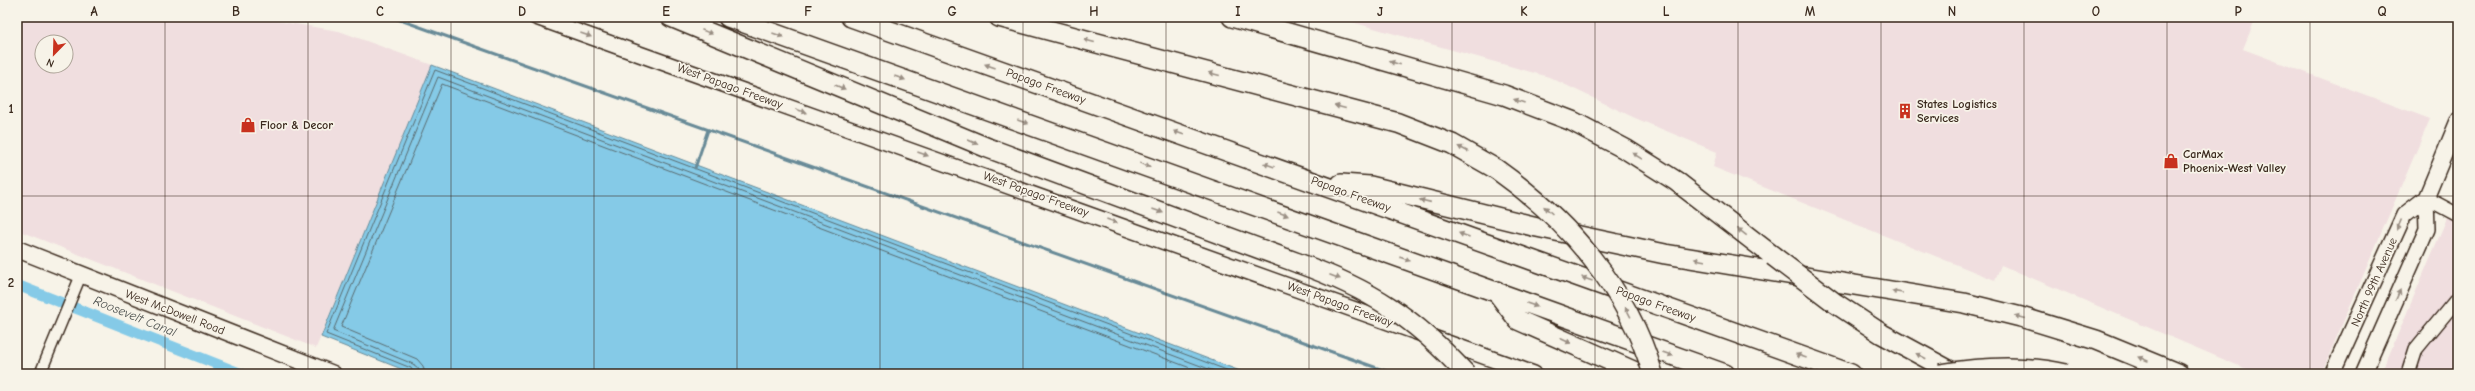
<svg xmlns="http://www.w3.org/2000/svg" width="2475" height="391" viewBox="0 0 2475 391" font-family="'Comic Neue',sans-serif">
<rect width="100%" height="100%" fill="#f7f3e8"/>
<filter id="ink" filterUnits="userSpaceOnUse"><feTurbulence type="fractalNoise" baseFrequency=".025" numOctaves="2"/><feDisplacementMap in="SourceGraphic" scale="8" xChannelSelector="R" yChannelSelector="G"/><feConvolveMatrix kernelMatrix="1 2 1 2 8 2 1 2 1" color-interpolation-filters="sRGB"/></filter>
<g filter="url(#ink)">
<path fill="#f0dedf" fill-rule="evenodd" d="M 17,17 L 252,17 L 339,31 L 432,65 L 316,348 L 17,230 ZM 42,42 L 66,42 L 66,66 L 42,66 Z
M 1334,17 L 2256,17 L 2243,49 L 2430,119 L 2321,374 L 2258,374 L 2001,265 L 1995,280 L 1713,167 L 1717,152 L 1635,118 L 1549,77 Z
M 2458,192 L 2458,374 L 2381,374 Z"/>
<path fill="#85cae7" stroke="#678a97" d="M 432,65 L 1248,374 L 414,374 L 321,337 Z"/>
<g fill="none" stroke-linecap="round" stroke-linejoin="round">
<path stroke="#596a6e" stroke-width="1" d="M 414,374 L 411,368 L 326,334 L 435,70 L 1237,374
M 419,374 L 418,368 L 413,364 L 333,331 L 438,77 L 1222,374
M 425,374 L 423,366 L 417,359 L 341,327 L 442,84 L 1206,374"/>
<path stroke="#678a97" stroke-width="3" d="M 392,17 L 1394,374
M 695,168 L 708,130"/>
<path stroke="#85cae7" stroke-width="11" d="M 17,285 L 242,374"/>
<defs>
<path id="minor" d="M 40,374 L 81,275"/>
<path id="tertiary" d="M 2426,198 L 2458,215
M 2408,374 L 2416,349 L 2458,298"/>
<path id="secondary" d="M 536,17 L 1534,374
M 2332,374 L 2404,215 L 2426,198
M 2363,374 L 2427,229 L 2426,198 L 2458,121"/>
<path id="primary" d="M 17,249 L 333,374"/>
<path id="motorway" d="M 671,17 L 988,148 L 1298,263
M 728,17 L 1725,374
M 851,17 L 1851,374
M 999,17 L 1398,123 L 1452,144 L 1496,169
M 1232,17 L 1504,95 L 1572,121 L 1627,150 L 1676,181 L 1773,256
M 1341,184 L 1370,186 L 1537,227 L 1665,254 L 1964,303 L 2021,317 L 2096,340 L 2179,374
M 1496,291 L 1518,320 L 1640,374
M 1835,303 L 1882,334 L 1956,374"/>
</defs>
<use href="#minor" stroke="#3b2a1e" stroke-width="13"/>
<use href="#tertiary" stroke="#3b2a1e" stroke-width="16"/>
<use href="#secondary" stroke="#3b2a1e" stroke-width="18"/>
<use href="#primary" stroke="#3b2a1e" stroke-width="19"/>
<use href="#motorway" stroke="#3b2a1e" stroke-width="22"/>
<use href="#minor" stroke="#f7f3e8" stroke-width="10"/>
<use href="#tertiary" stroke="#f7f3e8" stroke-width="13"/>
<use href="#secondary" stroke="#f7f3e8" stroke-width="15"/>
<use href="#primary" stroke="#f7f3e8" stroke-width="16"/>
<use href="#motorway" stroke="#f7f3e8" stroke-width="19"/>
<defs>
<path id="motorway-bridge" d="M 1496,169 C 1568,220 1628,289 1653,374
M 1773,256 L 1835,303
M 1298,263 C 1370,289 1414,317 1466,374
M 1940,374 C 1982,367 2025,365 2066,374"/>
</defs>
<use href="#motorway-bridge" stroke="#3b2a1e" stroke-width="22" stroke-linecap="butt"/>
<use href="#motorway-bridge" stroke="#f7f3e8" stroke-width="19"/>
</g>
<defs><path id="oneway-solid" d="M-6-.8H1V-3.2L6.5 0L1 3.2V.8H-6Z"/></defs>
<g fill="#998e83">
<use href="#oneway-solid" transform="translate(707 32) rotate(22)"/>
<use href="#oneway-solid" transform="translate(586 35) rotate(20)"/>
<use href="#oneway-solid" transform="translate(778 35) rotate(20)"/>
<use href="#oneway-solid" transform="translate(1089 41) rotate(-165)"/>
<use href="#oneway-solid" transform="translate(1395 63) rotate(-164)"/>
<use href="#oneway-solid" transform="translate(990 66) rotate(-160)"/>
<use href="#oneway-solid" transform="translate(1214 74) rotate(-165)"/>
<use href="#oneway-solid" transform="translate(900 78) rotate(20)"/>
<use href="#oneway-solid" transform="translate(840 87) rotate(23)"/>
<use href="#oneway-solid" transform="translate(1519 101) rotate(-161)"/>
<use href="#oneway-solid" transform="translate(1340 107) rotate(-165)"/>
<use href="#oneway-solid" transform="translate(801 111) rotate(20)"/>
<use href="#oneway-solid" transform="translate(1023 122) rotate(20)"/>
<use href="#oneway-solid" transform="translate(1179 133) rotate(-160)"/>
<use href="#oneway-solid" transform="translate(973 142) rotate(23)"/>
<use href="#oneway-solid" transform="translate(1463 149) rotate(-152)"/>
<use href="#oneway-solid" transform="translate(923 154) rotate(20)"/>
<use href="#oneway-solid" transform="translate(1637 156) rotate(-149)"/>
<use href="#oneway-solid" transform="translate(1145 165) rotate(20)"/>
<use href="#oneway-solid" transform="translate(1269 165) rotate(-161)"/>
<use href="#oneway-solid" transform="translate(1425 201) rotate(-167)"/>
<use href="#oneway-solid" transform="translate(1548 210) rotate(-138)"/>
<use href="#oneway-solid" transform="translate(1158 211) rotate(20)"/>
<use href="#oneway-solid" transform="translate(1283 214) rotate(20)"/>
<use href="#oneway-solid" transform="translate(1112 221) rotate(20)"/>
<use href="#oneway-solid" transform="translate(2399 225) rotate(114)"/>
<use href="#oneway-solid" transform="translate(1742 232) rotate(-142)"/>
<use href="#oneway-solid" transform="translate(1464 235) rotate(-160)"/>
<use href="#oneway-solid" transform="translate(1405 259) rotate(20)"/>
<use href="#oneway-solid" transform="translate(1700 260) rotate(-170)"/>
<use href="#oneway-solid" transform="translate(1335 277) rotate(21)"/>
<use href="#oneway-solid" transform="translate(1587 279) rotate(-160)"/>
<use href="#oneway-solid" transform="translate(1897 292) rotate(-171)"/>
<use href="#oneway-solid" transform="translate(2398 295) rotate(-66)"/>
<use href="#oneway-solid" transform="translate(1532 305) rotate(20)"/>
<use href="#oneway-solid" transform="translate(1628 312) rotate(-118)"/>
<use href="#oneway-solid" transform="translate(2020 317) rotate(-165)"/>
<use href="#oneway-solid" transform="translate(1566 341) rotate(24)"/>
<use href="#oneway-solid" transform="translate(1668 354) rotate(20)"/>
<use href="#oneway-solid" transform="translate(1801 356) rotate(-160)"/>
<use href="#oneway-solid" transform="translate(1921 356) rotate(-152)"/>
<use href="#oneway-solid" transform="translate(2143 359) rotate(-157)"/>
</g>
</g>
<path fill="none" stroke="#3b2a1e" stroke-width="1" stroke-opacity="0.55" d="M 165,17 L 165,374M 308,17 L 308,374M 451,17 L 451,374M 594,17 L 594,374M 737,17 L 737,374M 880,17 L 880,374M 1023,17 L 1023,374M 1166,17 L 1166,374M 1309,17 L 1309,374M 1452,17 L 1452,374M 1595,17 L 1595,374M 1738,17 L 1738,374M 1881,17 L 1881,374M 2024,17 L 2024,374M 2167,17 L 2167,374M 2310,17 L 2310,374M 17,196 L 2458,196"/>
<defs>
<symbol id="building-bare" viewBox="-9 -9 18 18"><path d="M-4-6H4V6H1V3H-1V6H-4ZM-2.5-4.3h1.7v1.8h-1.7ZM.8-4.3h1.7v1.8H.8ZM-2.5-1h1.7V.8h-1.7ZM.8-1h1.7V.8H.8Z" fill="#c8321e" stroke="#f7f3e8" stroke-width="2.5" paint-order="stroke"/></symbol>
<symbol id="shop-bare" viewBox="-9 -9 18 18"><path d="M-5-2.5h2.3a2.7 3.5 0 0 1 5.4 0H5L5.5 6h-11ZM-1.5-2.5h3a1.5 2.3 0 0 0-3 0Z" fill="#c8321e" stroke="#f7f3e8" stroke-width="2.5" paint-order="stroke"/></symbol>
</defs>
<g fill-rule="evenodd">
<use href="#building-bare" x="1894" y="100" width="22" height="22"/>
<use href="#shop-bare" x="237" y="114" width="22" height="22"/>
<use href="#shop-bare" x="2160" y="150" width="22" height="22"/>
</g>
<g text-anchor="middle" dominant-baseline="central" stroke-width="3.5" stroke-linejoin="round" paint-order="stroke">
<g font-size="12" fill="#3b2a1e" stroke="#f7f3e8">
<text transform="translate(730 86) rotate(20)">West Papago Freeway</text>
<text transform="translate(1046 86) rotate(20)">Papago Freeway</text>
<text transform="translate(1036 194) rotate(20)">West Papago Freeway</text>
<text transform="translate(1351 194) rotate(20)">Papago Freeway</text>
<text transform="translate(2374 282) rotate(-66)">North 99th Avenue</text>
<text transform="translate(1340 304) rotate(20)">West Papago Freeway</text>
<text transform="translate(1656 304) rotate(20)">Papago Freeway</text>
<text transform="translate(175 312) rotate(21)">West McDowell Road</text>
</g>
<g font-size="12" font-weight="bold" fill="#3b2a1e" stroke="#f7f3e8" text-anchor="start">
<text x="1917" y="104">States Logistics<tspan x="1917" dy="14">Services</tspan></text>
<text x="260" y="125">Floor &amp; Decor</text>
<text x="2183" y="154">CarMax<tspan x="2183" dy="14">Phoenix-West Valley</tspan></text>
</g>
<g font-size="13" font-style="italic" fill="#4e5250" stroke="#f7f3e8">
<text transform="translate(135 316) rotate(22)">Roosevelt Canal</text>
</g>
</g>
<rect width="2475" height="391" fill="none" stroke="#f7f3e8" stroke-width="44"/>
<g transform="translate(54 54) rotate(203)"><circle r="19" fill="#f7f3e8" stroke="#aca397"/>
<path d="M0-3L7 15L0 10L-7 15Z" fill="#c8321e"/>
<text y="-6" font-size="11" font-weight="bold" text-anchor="middle" fill="#3b2a1e">N</text>
</g>
<rect x="22" y="22" width="2431" height="347" fill="none" stroke="#3b2a1e" stroke-width="1.5"/>
<g font-size="13" text-anchor="middle" font-weight="bold" fill="#3b2a1e">
<text x="94" y="16">A</text>
<text x="236" y="16">B</text>
<text x="380" y="16">C</text>
<text x="522" y="16">D</text>
<text x="666" y="16">E</text>
<text x="808" y="16">F</text>
<text x="952" y="16">G</text>
<text x="1094" y="16">H</text>
<text x="1238" y="16">I</text>
<text x="1380" y="16">J</text>
<text x="1524" y="16">K</text>
<text x="1666" y="16">L</text>
<text x="1810" y="16">M</text>
<text x="1952" y="16">N</text>
<text x="2096" y="16">O</text>
<text x="2238" y="16">P</text>
<text x="2382" y="16">Q</text>
<text x="11" y="113">1</text>
<text x="11" y="287">2</text>
</g>
</svg>
